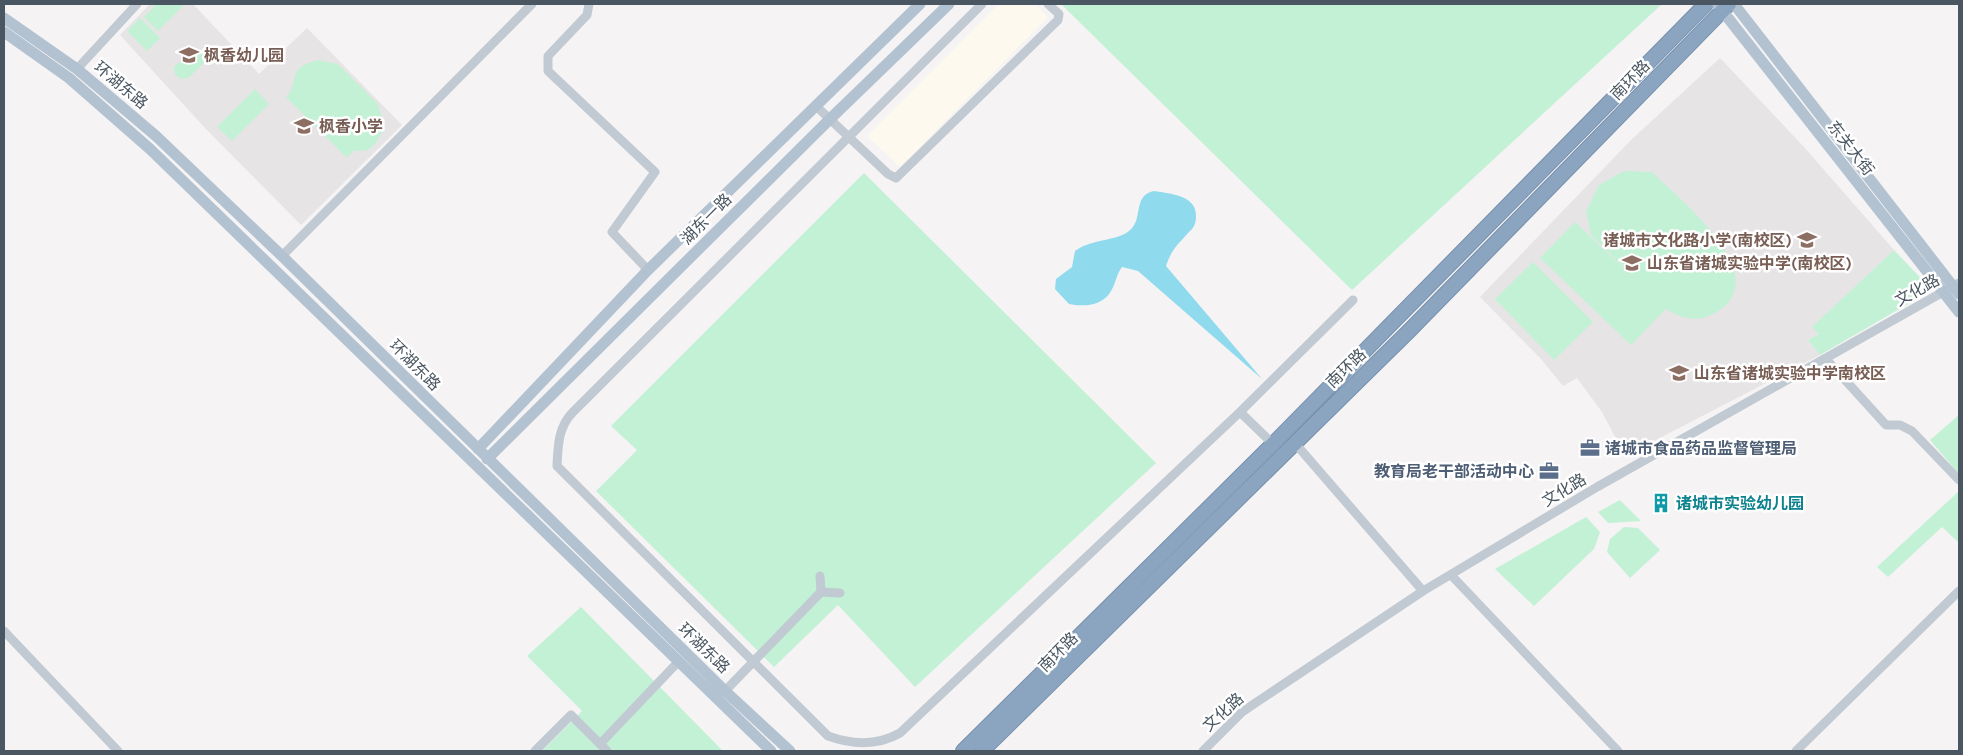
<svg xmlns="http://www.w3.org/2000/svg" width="1963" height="755" viewBox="0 0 1963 755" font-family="Karla,'Noto Sans SC',sans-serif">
<rect width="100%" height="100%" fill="#f5f3f3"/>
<path fill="#fdf9ef" d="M 999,4 L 1035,4 L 1048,17 L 900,167 L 867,136 Z"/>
<path fill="#e6e4e5" d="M 150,4 L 193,4 L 259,74 L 307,28 L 402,125 L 301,225 L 205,128 L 120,35 Z
M 1720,58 L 1804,147 L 1894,250 L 1813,327 L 1819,334 L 1808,340 L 1820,355 L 1625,456 L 1602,412 L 1577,378 L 1563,386 L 1541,359 L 1480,297 L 1631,140 Z"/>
<path fill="#c3f1d5" d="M 157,4 L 185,4 L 158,31 L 144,17 Z
M 1061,4 L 1662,4 L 1352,290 Z
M 140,18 L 160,38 L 147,51 L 127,31 Z
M 195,48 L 204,56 L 205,62 L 188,78 L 180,79 L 175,74 L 174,67 Z
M 317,60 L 338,64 L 377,103 L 380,111 L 383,120 L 382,132 L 376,143 L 368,150 L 353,151 L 347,158 L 286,97 C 301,81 284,70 317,60 Z
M 255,89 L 269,104 L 232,141 L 217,127 Z
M 1624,171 L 1652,172 C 1680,200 1778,277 1715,313 C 1697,323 1683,319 1666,309 L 1631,345 L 1540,258 L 1575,222 L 1636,280 L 1591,235 L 1586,212 L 1599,185 Z
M 864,173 L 1156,463 L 915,687 L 838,605 L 774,667 L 596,491 L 637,450 L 611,426 Z
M 1894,250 L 1932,290 L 1820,355 L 1808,340 L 1819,334 L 1812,327 Z
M 1533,262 L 1593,322 L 1554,360 L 1495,299 Z
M 1959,415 L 1959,474 L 1930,440 Z
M 1959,491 L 1959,539 L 1957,541 L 1942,527 L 1888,577 L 1877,567 Z
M 1620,500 L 1641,521 L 1608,523 L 1598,512 Z
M 1586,517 L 1600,532 L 1594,549 L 1534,606 L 1495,569 Z
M 1624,527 L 1638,528 L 1660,550 L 1630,578 L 1607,552 L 1610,539 Z
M 581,607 L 723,751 L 542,751 L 582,711 L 527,656 Z"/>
<path fill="#90daee" d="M 1154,191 C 1171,194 1197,195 1196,217 C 1196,222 1194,228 1190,231 C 1179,243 1171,250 1166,266 L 1262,379 L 1138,271 L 1122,267 C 1116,275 1116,283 1111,291 C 1103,306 1083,307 1069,304 L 1055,289 L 1056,279 L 1072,267 L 1075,251 C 1091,239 1117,241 1129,231 C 1144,220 1132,195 1154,191 Z"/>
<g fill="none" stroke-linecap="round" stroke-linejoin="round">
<defs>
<path id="highway" d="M 963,751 L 1273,444 L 1706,4
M 982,751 L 1409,331 L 1729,4"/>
</defs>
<use href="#highway" stroke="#7690ad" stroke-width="16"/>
<path stroke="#c1cad2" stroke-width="9" d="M 589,4 L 587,15 L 548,56 L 548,71 L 655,172 L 612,232 L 648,270
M 982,4 L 573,412 C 558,427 558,446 557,466 L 828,736 C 853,745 877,746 900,733 L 1240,412 L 1353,300
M 77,69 L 137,4
M 816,106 L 888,174 L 896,178 L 1058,20 L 1059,14 L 1048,4
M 282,256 L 532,4
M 1826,359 L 1886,425 L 1900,425 L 1912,431 L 1959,480
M 1240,412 L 1273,444
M 1294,442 L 1423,591
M 1451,575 L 1618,751
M 820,576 L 821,592
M 4,631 L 118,751
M 725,691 L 821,592 L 840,593
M 600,744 L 678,662
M 535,751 L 571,715 L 607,751
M 1203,751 L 1242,712 L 1423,591 L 1597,487 L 1959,283
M 1796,751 L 1959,591"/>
<path stroke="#b3c2d1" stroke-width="11" d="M 1717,4 L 1959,312
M 1734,4 L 1959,294
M 4,18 L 77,69 L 156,136 L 282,256 L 725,691 L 790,751
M 4,32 L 69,78 L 150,149 L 771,751
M 478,449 L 648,270 L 920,4
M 487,459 L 830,119 L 949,4"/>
<use href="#highway" stroke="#8ba5c1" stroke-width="14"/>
</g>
<defs>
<symbol id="school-bare" viewBox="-9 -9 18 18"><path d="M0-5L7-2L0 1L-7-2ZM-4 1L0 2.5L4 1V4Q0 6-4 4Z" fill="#8d6e63" stroke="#fff" stroke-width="2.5" paint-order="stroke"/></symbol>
<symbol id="office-bare" viewBox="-9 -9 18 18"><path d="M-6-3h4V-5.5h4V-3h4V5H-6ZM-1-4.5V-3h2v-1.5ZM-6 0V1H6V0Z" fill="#5c6f8a" stroke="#fff" stroke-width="2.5" paint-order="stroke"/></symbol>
<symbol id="building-bare" viewBox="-9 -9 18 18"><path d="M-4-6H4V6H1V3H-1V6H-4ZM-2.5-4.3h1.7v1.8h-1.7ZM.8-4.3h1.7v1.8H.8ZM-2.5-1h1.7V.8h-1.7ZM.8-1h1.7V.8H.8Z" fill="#0f9aa8" stroke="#fff" stroke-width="2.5" paint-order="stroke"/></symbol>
</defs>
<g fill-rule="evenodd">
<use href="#school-bare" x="175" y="41" width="28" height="28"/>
<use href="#school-bare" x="290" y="112" width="28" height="28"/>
<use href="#school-bare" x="1793" y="226" width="28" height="28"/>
<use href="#school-bare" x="1618" y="249" width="28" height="28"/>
<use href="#school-bare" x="1665" y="359" width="28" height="28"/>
<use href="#office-bare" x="1576" y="434" width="28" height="28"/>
<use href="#office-bare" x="1535" y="457" width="28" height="28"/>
<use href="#building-bare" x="1647" y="489" width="28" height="28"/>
</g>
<g text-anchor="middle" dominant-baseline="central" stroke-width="5" stroke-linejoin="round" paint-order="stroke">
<g font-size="16" font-weight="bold" fill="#785e54" stroke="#fff" text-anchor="start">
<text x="204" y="55">枫香幼儿园</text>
<text x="319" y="126">枫香小学</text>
<text x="1792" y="240" text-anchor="end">诸城市文化路小学(南校区)</text>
<text x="1647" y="263">山东省诸城实验中学(南校区)</text>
<text x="1694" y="373">山东省诸城实验中学南校区</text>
</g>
<g font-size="16" fill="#4a5661" stroke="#fff">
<text transform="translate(1630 80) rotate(-46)">南环路</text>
<text transform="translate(121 85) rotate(40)">环湖东路</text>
<text transform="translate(1851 148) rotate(52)">东关大街</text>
<text transform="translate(706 219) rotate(-45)">湖东一路</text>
<text transform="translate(1917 290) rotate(-29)">文化路</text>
<text transform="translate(415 365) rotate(45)">环湖东路</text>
<text transform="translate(1346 368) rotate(-44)">南环路</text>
<text transform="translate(1564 490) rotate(-31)">文化路</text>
<text transform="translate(704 648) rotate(44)">环湖东路</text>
<text transform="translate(1058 652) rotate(-45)">南环路</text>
<text transform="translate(1223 712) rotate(-42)">文化路</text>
</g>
<g font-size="16" font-weight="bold" fill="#4e5e75" stroke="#fff" text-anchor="start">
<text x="1605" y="448">诸城市食品药品监督管理局</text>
<text x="1534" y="471" text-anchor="end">教育局老干部活动中心</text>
</g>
<g font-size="16" font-weight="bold" fill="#0d838f" stroke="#fff" text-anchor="start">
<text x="1676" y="503">诸城市实验幼儿园</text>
</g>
</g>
<rect width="1963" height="755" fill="none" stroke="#4a5661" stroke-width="10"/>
</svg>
